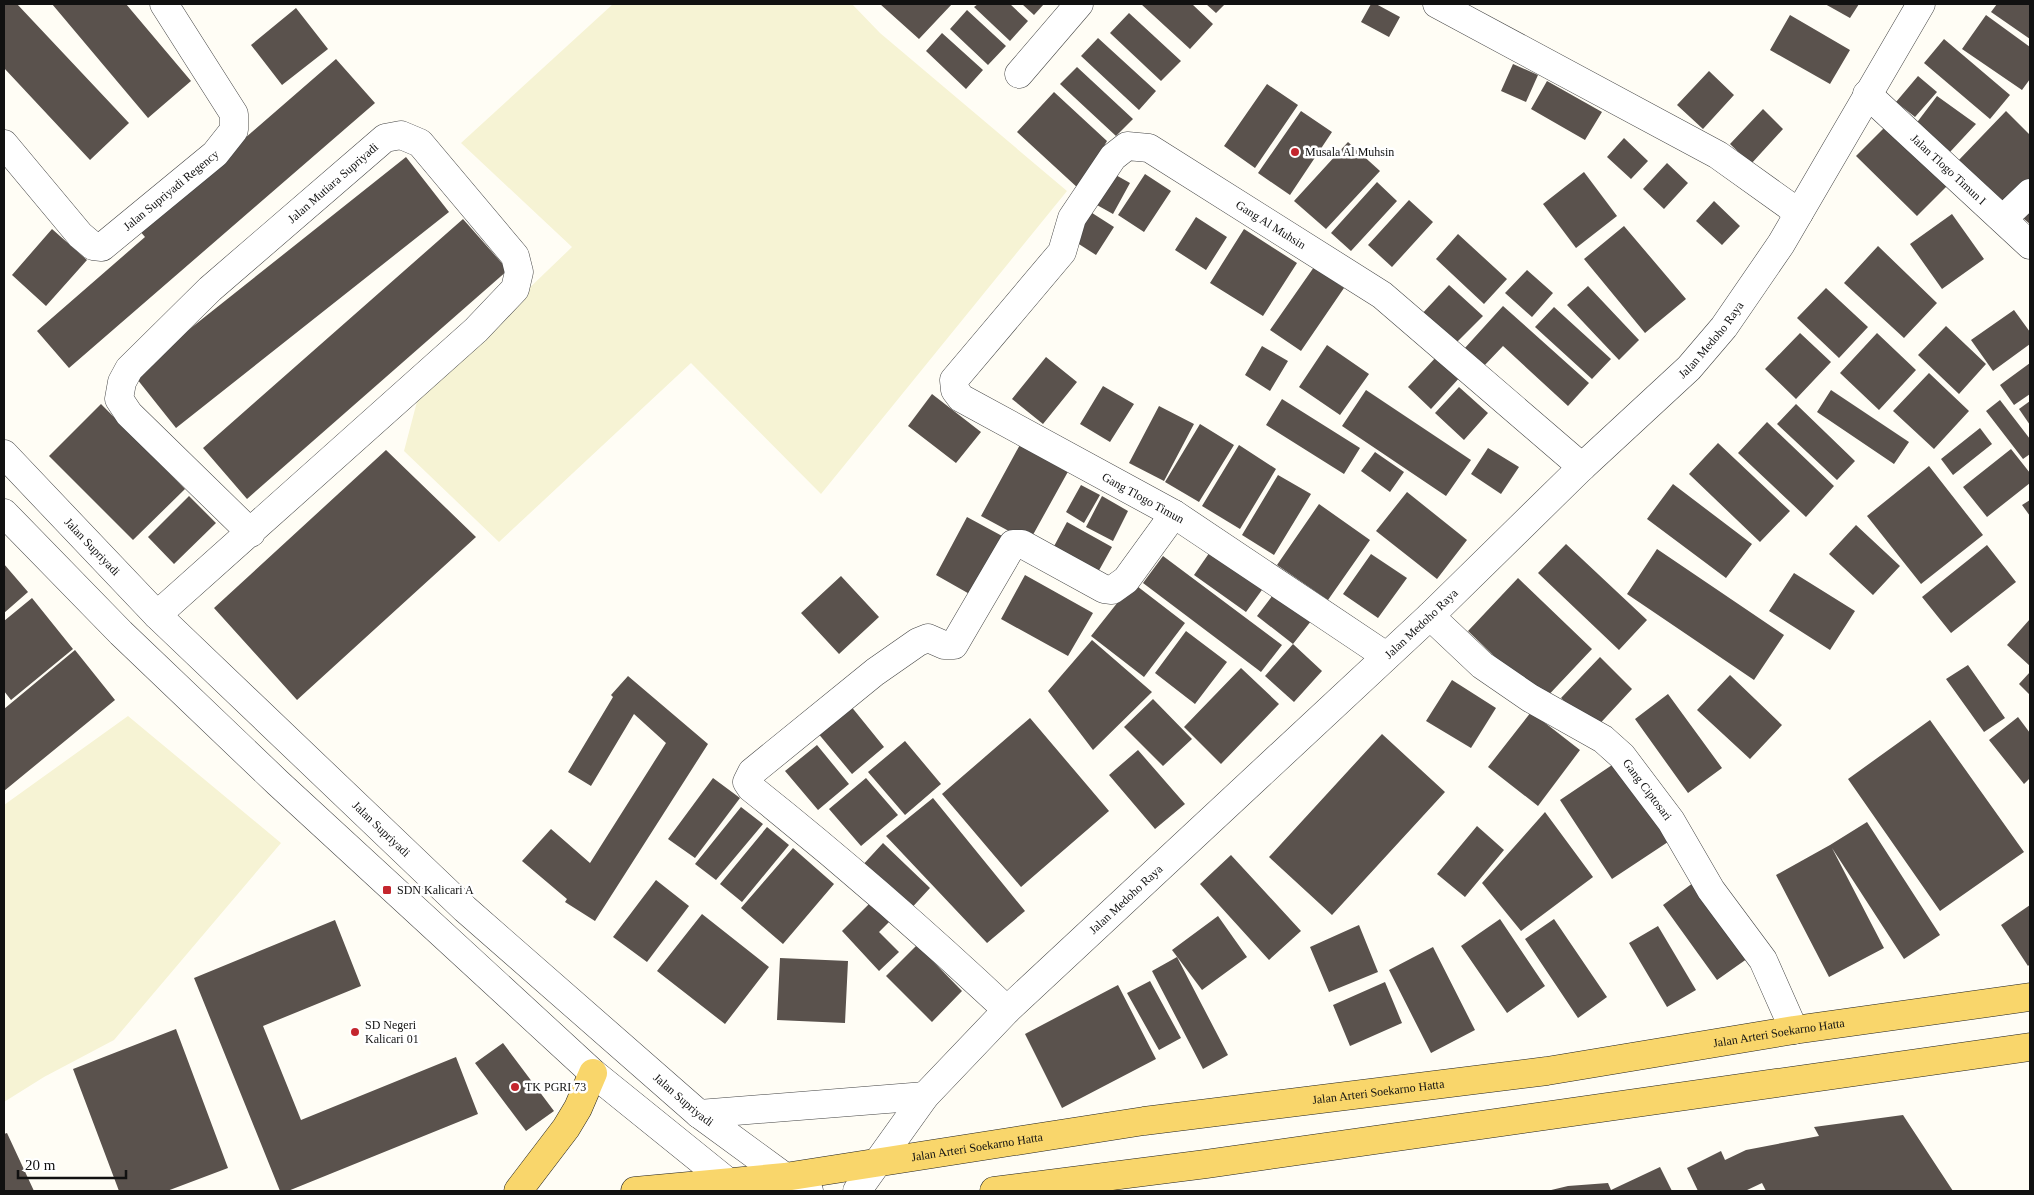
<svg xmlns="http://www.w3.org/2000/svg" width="2034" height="1195" viewBox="0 0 2034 1195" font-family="'Times New Roman',serif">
<rect width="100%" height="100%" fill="#fffdf5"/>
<path fill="#f6f3d4" d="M 613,4 L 852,4 L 880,33 L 1067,191 L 821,494 L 691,363 L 499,542 L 404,451 L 419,394 L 572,247 L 461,143 Z
M 128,716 L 281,843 L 114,1040 L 44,1077 L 4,1102 L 4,805 Z"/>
<path fill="#5a524d" d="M 4,4 L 17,4 L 129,123 L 90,160 L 4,68 Z
M 52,4 L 126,4 L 191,81 L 148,118 Z
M 880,4 L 952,4 L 919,39 Z
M 978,4 L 1010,4 L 1028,21 L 1010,41 L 974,7 Z
M 1022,4 L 1044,4 L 1034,15 Z
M 1141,4 L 1192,4 L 1213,24 L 1190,49 Z
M 1206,4 L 1225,4 L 1216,13 Z
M 1371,4 L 1376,4 L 1400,17 L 1389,37 L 1361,22 Z
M 1825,4 L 1859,4 L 1850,18 Z
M 1997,4 L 2030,4 L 2030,39 L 1991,12 Z
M 296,8 L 328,49 L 282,85 L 251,45 Z
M 967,10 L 1006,46 L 988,65 L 950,29 Z
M 1129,13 L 1181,61 L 1161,81 L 1110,33 Z
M 1790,15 L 1850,50 L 1830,84 L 1770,50 Z
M 1986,15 L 2030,47 L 2030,79 L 2022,90 L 1962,49 Z
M 942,33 L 983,70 L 966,89 L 926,51 Z
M 1098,38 L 1156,91 L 1139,110 L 1081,56 Z
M 1944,39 L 2010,95 L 1990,119 L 1924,63 Z
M 336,59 L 375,103 L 69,368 L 37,331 L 145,237 L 139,230 Z
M 1513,64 L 1538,75 L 1526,102 L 1501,91 Z
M 1077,67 L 1133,119 L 1116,136 L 1060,84 Z
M 1709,71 L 1734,95 L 1703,129 L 1677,105 Z
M 1918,76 L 1937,92 L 1915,117 L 1896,102 Z
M 1547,81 L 1602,112 L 1585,140 L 1531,109 Z
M 1267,84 L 1298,105 L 1255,168 L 1224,146 Z
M 1054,92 L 1107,141 L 1079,189 L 1017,132 Z
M 1937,96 L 1976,124 L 1950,152 L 1915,125 Z
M 1763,109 L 1783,129 L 1751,164 L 1730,144 Z
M 1301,111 L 1332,132 L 1290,195 L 1258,173 Z
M 2006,111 L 2030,135 L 2030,187 L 2008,210 L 1957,162 Z
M 1890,122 L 1951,182 L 1917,216 L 1856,156 Z
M 1624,138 L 1648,161 L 1631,179 L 1607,157 Z
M 1348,142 L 1380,171 L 1326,229 L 1294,201 Z
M 406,157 L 449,212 L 176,428 L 133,374 Z
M 1667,163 L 1688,183 L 1664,209 L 1643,189 Z
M 1105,169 L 1130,183 L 1113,214 L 1088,200 Z
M 1584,172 L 1617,216 L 1576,248 L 1543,204 Z
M 1145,174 L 1171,191 L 1144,232 L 1118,215 Z
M 1377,182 L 1397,201 L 1351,251 L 1331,233 Z
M 2030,199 L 2030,224 L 2018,214 Z
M 1409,200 L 1433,222 L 1392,267 L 1368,245 Z
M 1714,201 L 1740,226 L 1722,245 L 1696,221 Z
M 1089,211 L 1114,227 L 1096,255 L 1071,239 Z
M 1952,214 L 1984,259 L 1942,289 L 1910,244 Z
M 1196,217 L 1227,237 L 1206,270 L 1175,250 Z
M 463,219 L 508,270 L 247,499 L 203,448 Z
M 1624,226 L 1686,299 L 1645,333 L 1584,259 Z
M 52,229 L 87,260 L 46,306 L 12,275 Z
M 1244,229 L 1297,263 L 1263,316 L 1210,283 Z
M 1458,234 L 1507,279 L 1484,304 L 1436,259 Z
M 1878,246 L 1937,303 L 1904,338 L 1844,283 Z
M 1314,267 L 1344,288 L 1301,351 L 1270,330 Z
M 1527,270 L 1553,293 L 1532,317 L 1505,293 Z
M 1449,285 L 1483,316 L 1456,343 L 1420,316 Z
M 1588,286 L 1639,340 L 1619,360 L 1567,305 Z
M 1826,288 L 1868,327 L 1839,358 L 1797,318 Z
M 1503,306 L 1589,383 L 1568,406 L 1503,346 L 1483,367 L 1464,349 Z
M 1554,307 L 1611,359 L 1592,379 L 1535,327 Z
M 2014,310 L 2030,332 L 2030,344 L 1993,371 L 1971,340 Z
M 1946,326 L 1986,364 L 1959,394 L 1918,355 Z
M 1800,333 L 1831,362 L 1796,399 L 1765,369 Z
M 1877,333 L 1916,370 L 1879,410 L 1840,373 Z
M 1327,345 L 1369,374 L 1340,415 L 1299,387 Z
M 1262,346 L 1288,361 L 1270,391 L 1245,375 Z
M 1438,355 L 1461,376 L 1431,409 L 1408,387 Z
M 1046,357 L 1077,382 L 1043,424 L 1012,399 Z
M 2030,363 L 2030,394 L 2014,405 L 2000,385 Z
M 1929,373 L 1969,411 L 1934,449 L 1893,411 Z
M 1103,386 L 1134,404 L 1110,442 L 1080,424 Z
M 1459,387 L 1488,413 L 1464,440 L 1435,413 Z
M 1366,390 L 1471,460 L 1446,496 L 1342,426 Z
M 1831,390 L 1909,442 L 1894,464 L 1817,412 Z
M 932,394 L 981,432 L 956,463 L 908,426 Z
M 1282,399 L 1360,448 L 1344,474 L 1266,425 Z
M 2000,400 L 2030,439 L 2030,454 L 2023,459 L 1986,411 Z
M 2030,401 L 2030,425 L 2019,409 Z
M 101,404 L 185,489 L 133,540 L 49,456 Z
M 1796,404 L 1855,461 L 1837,480 L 1777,424 Z
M 1159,406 L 1194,424 L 1164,481 L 1129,463 Z
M 1767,422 L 1834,486 L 1806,517 L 1738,453 Z
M 1200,424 L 1234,445 L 1199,502 L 1165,482 Z
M 1980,428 L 1992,444 L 1953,475 L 1941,459 Z
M 1022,441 L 1070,468 L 1029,542 L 981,516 Z
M 1718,443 L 1790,511 L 1760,542 L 1689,474 Z
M 1239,445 L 1276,469 L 1240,529 L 1202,506 Z
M 1488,448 L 1519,467 L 1501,494 L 1471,474 Z
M 2011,449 L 2030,473 L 2030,483 L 1987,517 L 1963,487 Z
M 386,450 L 476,537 L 297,700 L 214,608 Z
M 1375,452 L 1404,472 L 1390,492 L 1361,471 Z
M 1929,466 L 1983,535 L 1921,584 L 1867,516 Z
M 1278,475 L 1311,494 L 1274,555 L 1242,535 Z
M 1673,484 L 1752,544 L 1726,578 L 1647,519 Z
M 1081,485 L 1100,495 L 1084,523 L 1066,512 Z
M 1407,492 L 1467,540 L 1437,579 L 1376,531 Z
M 189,496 L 216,523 L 174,564 L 148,537 Z
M 1102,496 L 1128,511 L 1113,541 L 1086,527 Z
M 2030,500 L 2030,516 L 2022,505 Z
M 1319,504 L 1370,540 L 1328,600 L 1277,565 Z
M 967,517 L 1004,537 L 973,596 L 936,575 Z
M 1067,522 L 1112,547 L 1097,574 L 1052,550 Z
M 1856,525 L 1900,566 L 1873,595 L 1829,554 Z
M 1566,544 L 1647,620 L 1619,650 L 1538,573 Z
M 1987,545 L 2016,582 L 1951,633 L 1922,597 Z
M 1214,546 L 1267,583 L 1246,612 L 1194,575 Z
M 1657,549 L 1784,635 L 1754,680 L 1627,594 Z
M 1371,554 L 1407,578 L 1378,618 L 1343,594 Z
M 1163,556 L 1282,645 L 1261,672 L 1143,583 Z
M 4,564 L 28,592 L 4,613 Z
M 1794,573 L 1855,611 L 1830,650 L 1769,611 Z
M 1025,575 L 1093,613 L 1068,656 L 1001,619 Z
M 841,576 L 879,617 L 839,654 L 801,613 Z
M 1518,578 L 1592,649 L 1542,702 L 1468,631 Z
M 1133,583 L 1185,623 L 1144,677 L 1091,636 Z
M 1279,587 L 1315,616 L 1293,644 L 1257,616 Z
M 32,598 L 73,649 L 11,700 L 4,691 L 4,621 Z
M 2030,619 L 2030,666 L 2007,645 Z
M 1186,631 L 1227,662 L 1195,704 L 1155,673 Z
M 1092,640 L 1152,692 L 1093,750 L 1048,691 Z
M 1293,644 L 1322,671 L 1294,702 L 1265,676 Z
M 75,650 L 115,700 L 4,791 L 4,709 Z
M 1600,657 L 1632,689 L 1594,730 L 1561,698 Z
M 1968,665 L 2005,718 L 1984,732 L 1946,679 Z
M 1241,668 L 1279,704 L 1221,764 L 1184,727 Z
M 2030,672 L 2030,695 L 2019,684 Z
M 1730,675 L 1782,725 L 1750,759 L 1697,710 Z
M 628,676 L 708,744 L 595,921 L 565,902 L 567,899 L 522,861 L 551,829 L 590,863 L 666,743 L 634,714 L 591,786 L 568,772 L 613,697 L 611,695 Z
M 1452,680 L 1496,708 L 1471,748 L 1426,721 Z
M 1668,694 L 1722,768 L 1688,793 L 1635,719 Z
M 1153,699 L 1192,739 L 1163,766 L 1124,727 Z
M 850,705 L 884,747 L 852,774 L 817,732 Z
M 1531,712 L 1580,750 L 1538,806 L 1488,767 Z
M 2018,717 L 2030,733 L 2030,778 L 2024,784 L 1989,740 Z
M 1030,718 L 1109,811 L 1021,887 L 942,794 Z
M 1930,720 L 2024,852 L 1940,911 L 1848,779 Z
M 1382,734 L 1445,792 L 1332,915 L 1269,857 Z
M 905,741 L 941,784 L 905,815 L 868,772 Z
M 817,745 L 849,784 L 818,810 L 785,771 Z
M 1138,750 L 1185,804 L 1155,829 L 1109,775 Z
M 1618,761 L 1671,840 L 1612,879 L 1560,800 Z
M 713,778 L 740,798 L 695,858 L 668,839 Z
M 866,778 L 898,815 L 861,846 L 829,809 Z
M 933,798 L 1025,911 L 987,943 L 886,836 Z
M 741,807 L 763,824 L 716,880 L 695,864 Z
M 1545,812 L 1593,877 L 1521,931 L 1482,883 Z
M 1867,822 L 1940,935 L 1904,959 L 1832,848 L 1884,948 L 1829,977 L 1776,875 L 1830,845 Z
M 1477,826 L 1504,850 L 1465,897 L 1437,874 Z
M 767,827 L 789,845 L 742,902 L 720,884 Z
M 883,843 L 930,888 L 907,913 L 860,868 Z
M 793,848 L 834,884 L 783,944 L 741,908 Z
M 1231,855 L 1301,931 L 1269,960 L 1200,884 Z
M 656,880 L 689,906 L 647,962 L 613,937 Z
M 1697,880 L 1751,956 L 1717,980 L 1663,905 Z
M 873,900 L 892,919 L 879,932 L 899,952 L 879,971 L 842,931 Z
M 2030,905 L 2030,964 L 2028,966 L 2001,925 Z
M 702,914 L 769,967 L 725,1024 L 657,971 Z
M 1218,916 L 1247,957 L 1202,990 L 1172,950 Z
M 1500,919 L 1545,986 L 1507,1013 L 1461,946 Z
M 1554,919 L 1607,997 L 1578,1018 L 1525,939 Z
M 335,920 L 361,986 L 263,1026 L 301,1120 L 456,1057 L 478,1114 L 288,1191 L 280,1191 L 194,978 Z
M 1359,925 L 1378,972 L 1329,992 L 1310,947 Z
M 1658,926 L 1696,990 L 1667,1007 L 1629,943 Z
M 917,945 L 962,991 L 932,1022 L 886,976 Z
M 1433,947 L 1475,1030 L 1431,1053 L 1389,970 Z
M 1177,957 L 1228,1055 L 1203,1069 L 1152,971 Z
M 780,958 L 848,961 L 845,1023 L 777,1020 Z
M 1150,981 L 1181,1038 L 1159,1050 L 1127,993 Z
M 1385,982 L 1402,1023 L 1350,1046 L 1333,1005 Z
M 1118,985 L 1156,1059 L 1062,1108 L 1025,1034 Z
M 176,1029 L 228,1168 L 167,1191 L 119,1191 L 73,1069 Z
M 503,1043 L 554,1111 L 526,1131 L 475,1063 Z
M 1903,1115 L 1953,1191 L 1766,1191 L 1762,1183 L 1745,1191 L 1698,1191 L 1687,1168 L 1721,1151 L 1725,1160 L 1746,1150 L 1819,1136 L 1814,1127 Z
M 7,1133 L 34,1191 L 4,1191 L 4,1134 Z
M 1660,1167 L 1672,1191 L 1547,1191 L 1568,1186 L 1608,1183 L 1611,1190 Z"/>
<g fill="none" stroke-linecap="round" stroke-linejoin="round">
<defs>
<g id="minor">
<path d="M 1437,4 L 1718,155 L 1799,213"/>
<path d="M 1019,74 L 1079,4"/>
<path id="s1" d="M 1867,94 L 2030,245"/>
<path id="s2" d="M 4,144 L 80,235 L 93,246 L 102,247 L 215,154 L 234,130 L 234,114 L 164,4"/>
<path d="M 2003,219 L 2030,193"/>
<path d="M 157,615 L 476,330 L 515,289 L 519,272 L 515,256 L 420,143 L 401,135 L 385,138 L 210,289 L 129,369 L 122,382 L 119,399 L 129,414 L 251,533"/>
<path id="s3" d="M 1430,616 L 1482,665 L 1530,698 L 1603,739 L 1622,756 L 1671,821 L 1711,890 L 1763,960 L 1794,1030"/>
<path id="s4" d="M 1386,656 L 1174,514 L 961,398 L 955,390 L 954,380 L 1062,252 L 1072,218 L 1113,157 L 1127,146 L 1149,148 L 1382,295 L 1582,467"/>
<path d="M 1007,1010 C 924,932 839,858 751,788 L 747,782 L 752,772 L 875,672 L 918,642 L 928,638 L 944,645 L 954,645 L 1013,544 L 1022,544 L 1104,589 L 1112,590 L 1126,580 L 1174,514"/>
</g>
<g id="tertiary">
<path id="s5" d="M 4,454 L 157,615 L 465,909 L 699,1114 L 785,1177 L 809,1191"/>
<path d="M 4,513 L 121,633 L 278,783 L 593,1073 L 739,1191"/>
<path d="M 699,1114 L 925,1096"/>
<path id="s6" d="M 857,1191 L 925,1096 L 1007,1010 L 1430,616 L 1582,467 L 1689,368 L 1724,327 L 1781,244 L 1921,4"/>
</g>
<g id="primary">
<path d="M 518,1191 L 566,1128 L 578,1108 L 593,1073"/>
<path id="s7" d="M 635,1191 L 785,1177 L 1144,1121 L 1547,1071 L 1794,1030 L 2030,997"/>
<path d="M 994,1191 L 1206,1164 L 2030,1047"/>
</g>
</defs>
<use href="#minor" stroke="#444" stroke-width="29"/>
<use href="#tertiary" stroke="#444" stroke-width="29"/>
<use href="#primary" stroke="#222" stroke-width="29"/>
<use href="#minor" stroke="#fff" stroke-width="28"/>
<use href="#tertiary" stroke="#fff" stroke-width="28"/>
<use href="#primary" stroke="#f9d66b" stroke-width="28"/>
</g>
<g fill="#c4262e" stroke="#fff" stroke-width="2">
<circle cx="1295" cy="152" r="5"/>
<rect x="382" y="885" width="10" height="10" rx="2.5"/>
<circle cx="355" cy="1032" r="5"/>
<circle cx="515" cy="1087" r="5"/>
</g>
<g text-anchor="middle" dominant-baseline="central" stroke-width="5" stroke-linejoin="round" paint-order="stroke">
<g font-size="12" fill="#111" stroke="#fff" text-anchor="start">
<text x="1305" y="152">Musala Al Muhsin</text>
<text x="397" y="890">SDN Kalicari A</text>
<text x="365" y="1025">SD Negeri<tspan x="365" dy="14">Kalicari 01</tspan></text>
<text x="525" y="1087">TK PGRI 73</text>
</g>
<g font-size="12" fill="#111" stroke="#fff">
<text stroke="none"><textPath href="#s1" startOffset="111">Jalan Tlogo Timun I</textPath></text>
<text transform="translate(333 183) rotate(-41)">Jalan Mutiara Supriyadi</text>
<text stroke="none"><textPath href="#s2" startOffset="234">Jalan Supriyadi Regency</textPath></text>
<text stroke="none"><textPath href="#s4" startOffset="978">Gang Al Muhsin</textPath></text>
<text stroke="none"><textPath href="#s6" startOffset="1208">Jalan Medoho Raya</textPath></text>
<text transform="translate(1143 498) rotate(29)">Gang Tlogo Timun</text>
<text stroke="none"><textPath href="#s5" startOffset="128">Jalan Supriyadi</textPath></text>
<text stroke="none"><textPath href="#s6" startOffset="802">Jalan Medoho Raya</textPath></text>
<text stroke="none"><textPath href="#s3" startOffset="281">Gang Ciptosari</textPath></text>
<text stroke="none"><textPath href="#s5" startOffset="532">Jalan Supriyadi</textPath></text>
<text stroke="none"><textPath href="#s6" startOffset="398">Jalan Medoho Raya</textPath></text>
<text stroke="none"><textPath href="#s7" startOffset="1155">Jalan Arteri Soekarno Hatta</textPath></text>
<text stroke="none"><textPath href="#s7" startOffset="750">Jalan Arteri Soekarno Hatta</textPath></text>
<text stroke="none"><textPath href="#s5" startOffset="938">Jalan Supriyadi</textPath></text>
<text stroke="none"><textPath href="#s7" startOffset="345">Jalan Arteri Soekarno Hatta</textPath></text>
</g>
</g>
<rect width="2034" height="1195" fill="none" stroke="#111111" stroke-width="10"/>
<path d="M18 1170v8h108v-8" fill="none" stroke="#111111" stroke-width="2.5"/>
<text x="25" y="1170" font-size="15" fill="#111111" stroke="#ffffff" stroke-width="4" paint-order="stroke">20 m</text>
</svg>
